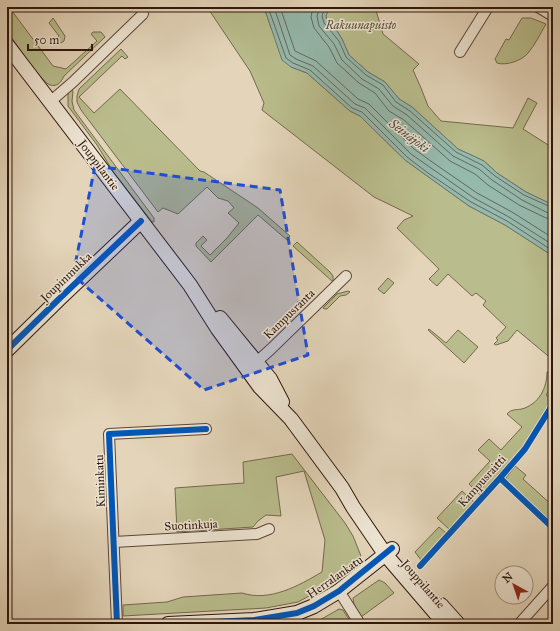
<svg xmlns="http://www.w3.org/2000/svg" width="560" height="631" viewBox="0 0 560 631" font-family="'IM FELL Great Primer',serif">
<rect width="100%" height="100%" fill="#e4d5ba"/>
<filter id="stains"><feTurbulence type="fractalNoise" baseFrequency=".005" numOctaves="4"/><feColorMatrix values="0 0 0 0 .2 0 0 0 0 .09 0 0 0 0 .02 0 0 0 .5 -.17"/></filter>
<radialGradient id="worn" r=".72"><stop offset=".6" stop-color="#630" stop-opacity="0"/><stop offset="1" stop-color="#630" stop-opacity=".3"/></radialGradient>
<path fill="#b9bc8c" stroke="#74694c" d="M 7,7 L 9,7 L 53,66 L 66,69 L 97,41 L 91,34 L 93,32 L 101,32 L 105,37 L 64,76 C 61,82 58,87 50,85 C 41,82 16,43 9,34 C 6,24 7,16 7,7 Z
M 207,7 L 264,7 L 271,28 L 291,67 L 307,73 L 350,111 L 360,116 L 405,160 L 469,206 L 505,225 L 553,256 L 553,360 L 517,330 L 508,341 L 496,345 L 494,344 L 498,340 L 496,338 L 506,327 L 483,305 L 486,301 L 476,293 L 472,296 L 448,274 L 437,286 L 429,279 L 439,269 L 397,228 L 404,220 L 413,216 L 374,197 L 262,110 L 264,103 L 250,71 Z
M 329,7 L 375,7 L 383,34 L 419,64 L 413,70 L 421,88 L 428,106 L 441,121 L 513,128 L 528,98 L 537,103 L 523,129 L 553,148 L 553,205 L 526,192 L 497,173 L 484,161 L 458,149 L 412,107 L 399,99 L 385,82 L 368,72 L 349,55 L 342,39 L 337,31 L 327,22 L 326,16 Z
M 53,18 L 65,36 L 64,41 L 58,45 L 54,41 L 59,36 L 49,23 Z
M 522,18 L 531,18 L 546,24 C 540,34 535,45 528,53 C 522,61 505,66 497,63 L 495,59 L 506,39 L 509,40 Z
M 121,49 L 128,57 L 125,59 L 122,56 L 79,97 L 94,113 L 120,89 L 200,171 L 204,172 L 258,208 L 290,236 L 287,240 L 258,215 L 211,262 L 196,246 L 196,243 L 203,236 L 207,240 L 201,246 L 210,255 L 227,238 L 239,223 L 228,213 L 234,208 L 228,201 L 218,198 L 207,187 L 178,214 L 163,208 L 158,212 L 81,110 L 77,102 L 77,96 L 79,89 Z
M 72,89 L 73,92 L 72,101 L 74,110 L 154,218 L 154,222 L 152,222 L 114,173 L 97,145 L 68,106 L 68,94 Z
M 297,242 L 330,272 L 333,276 L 333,282 L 293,246 Z
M 388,278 L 394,283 L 384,294 L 378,289 Z
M 348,291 L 350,292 L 346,295 L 340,296 L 327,309 L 325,309 L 323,308 L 337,294 Z
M 429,329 L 446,343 L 458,330 L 478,347 L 464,363 L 428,330 Z
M 552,371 L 553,385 L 546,395 L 552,400 L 523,447 L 480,495 L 469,484 L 490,461 L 478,450 L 489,439 L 501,450 L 522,427 L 507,414 C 511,409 516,410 522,409 C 539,404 547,388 547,372 Z
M 292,454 L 345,523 L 353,536 L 361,556 L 320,590 L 298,602 L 266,608 L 123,616 L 123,605 L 167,602 L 183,597 L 242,593 C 270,602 298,586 322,572 L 325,540 L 304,471 L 276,477 L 281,516 L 266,515 L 258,521 L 253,527 L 177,532 L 175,488 L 244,483 L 243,462 Z
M 515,466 L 526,475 L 523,479 L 553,506 L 553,523 L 507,480 L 506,478 Z
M 462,491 L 474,502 L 449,529 L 437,518 Z
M 439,527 L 446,533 L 421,560 L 415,552 Z
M 379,580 L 385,583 L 394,593 L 361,617 L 354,604 L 353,598 Z
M 339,609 L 343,610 L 352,624 L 313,624 Z"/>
<path fill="#95b9ad" stroke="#6c786d" d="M 264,7 L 329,7 L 326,16 L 327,22 L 337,31 L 342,39 L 349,55 L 368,72 L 385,82 L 399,99 L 412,107 L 458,149 L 484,161 L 497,173 L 526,192 L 553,205 L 553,256 L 505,225 L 469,206 L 405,160 L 360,116 L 350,111 L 307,73 L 291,67 L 282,60 Z"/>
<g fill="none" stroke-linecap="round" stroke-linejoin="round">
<path stroke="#62685d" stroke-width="1" d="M 268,7 L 286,58 L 293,63 L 310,70 L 352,108 L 362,112 L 407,157 L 428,173 L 471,202 L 507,221 L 553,251
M 274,7 L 290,55 L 296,59 L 313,66 L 355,104 L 365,108 L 411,154 L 431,168 L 474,198 L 509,217 L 553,245
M 280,7 L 295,51 L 316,61 L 358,99 L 369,104 L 414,149 L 435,164 L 477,193 L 512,212 L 553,238
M 313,7 L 311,17 L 314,28 L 329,47 L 337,63 L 359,83 L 375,93 L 389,111 L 404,120 L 450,161 L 475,174 L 488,185 L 519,205 L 546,218 L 553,219
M 320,7 L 317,16 L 319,26 L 334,44 L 342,60 L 362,79 L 379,89 L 393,106 L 407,115 L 453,156 L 479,169 L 492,180 L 522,200 L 548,213 L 553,213
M 325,7 L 322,16 L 324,23 L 339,41 L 346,57 L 366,75 L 383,85 L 396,102 L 410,111 L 456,152 L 482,165 L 495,176 L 524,195 L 553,208"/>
<defs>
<path id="street" d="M 538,7 L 553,16
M 460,52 L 488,7
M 51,101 L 73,82 L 143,14
M 252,366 L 271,349 L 346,276
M 114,542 L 257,534 L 269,529
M 339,591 L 360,624
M 117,624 L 109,434 L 206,429
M 519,624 L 553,586"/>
<path id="secondary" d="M 7,45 L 190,285 L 218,329 L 260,387 L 291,419 L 342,488 L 353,507 L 385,554 L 445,624
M 220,318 L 270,379 L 282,402
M 7,350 L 60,298 L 141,221
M 441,605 L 458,624
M 168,624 L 254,620 L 297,613 L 314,606 L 339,591 L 392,549"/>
</defs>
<use href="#street" stroke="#5c4638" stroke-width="12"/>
<use href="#secondary" stroke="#2e160d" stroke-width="16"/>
<use href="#street" stroke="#ede4d2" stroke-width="10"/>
<use href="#secondary" stroke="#ede4d2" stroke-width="14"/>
<defs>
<path id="cycleway" d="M 7,350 L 60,298 L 141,221
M 500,478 L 553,528
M 420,566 L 500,478 L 525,449 L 553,404
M 117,624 L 109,434 L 206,429
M 168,624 L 254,620 L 297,613 L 314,606 L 339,591 L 392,548"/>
</defs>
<use href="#cycleway" stroke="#ede4d2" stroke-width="8"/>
<use href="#cycleway" stroke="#0057b8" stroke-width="6"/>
</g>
<path fill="#1d4ed8" fill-opacity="0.2" stroke="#1d4ed8" stroke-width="3" stroke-dasharray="8 5" stroke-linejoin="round" d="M 95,166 L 280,190 L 308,355 L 204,390 L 73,275 Z"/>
<g text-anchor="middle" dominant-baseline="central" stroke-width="3" stroke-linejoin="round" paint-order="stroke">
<g font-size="12" font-style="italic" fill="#584833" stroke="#ede4d2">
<text x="361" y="25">Rakuunapuisto</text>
</g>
<g font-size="12" fill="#2e160d" stroke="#ede4d2">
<text transform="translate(99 165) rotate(53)">Jouppilantie</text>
<text transform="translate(66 277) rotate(-44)">Joupinmukka</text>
<text transform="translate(289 314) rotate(-44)">Kampusranta</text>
<text transform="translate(100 481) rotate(-92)">Kiminkatu</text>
<text transform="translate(482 481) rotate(-48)">Kampusraitti</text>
<text transform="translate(191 525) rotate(-3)">Suotinkuja</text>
<text transform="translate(335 577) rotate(-35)">Herralankatu</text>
<text transform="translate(423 584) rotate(49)">Jouppilantie</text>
</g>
<g font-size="13" font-style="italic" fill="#4d473d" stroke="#ede4d2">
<text transform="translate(409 136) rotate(37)">Seinäjoki</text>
</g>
</g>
<rect width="560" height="631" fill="none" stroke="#e4d5ba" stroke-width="24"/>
<rect x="8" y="8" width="544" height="615" fill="none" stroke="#2e160d" stroke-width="2"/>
<rect x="12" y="12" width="536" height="607" fill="none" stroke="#2e160d"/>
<g transform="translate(514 585) rotate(320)"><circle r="19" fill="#ede4d2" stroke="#a19283"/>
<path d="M0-3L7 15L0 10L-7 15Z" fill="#8f2418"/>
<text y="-6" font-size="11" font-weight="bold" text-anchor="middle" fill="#2e160d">N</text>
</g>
<path d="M28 44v6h64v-6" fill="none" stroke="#2e160d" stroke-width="2"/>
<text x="34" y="44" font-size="12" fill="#2e160d" stroke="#ede4d2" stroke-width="3" paint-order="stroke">50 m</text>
<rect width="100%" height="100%" filter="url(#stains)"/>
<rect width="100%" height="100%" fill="url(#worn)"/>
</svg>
